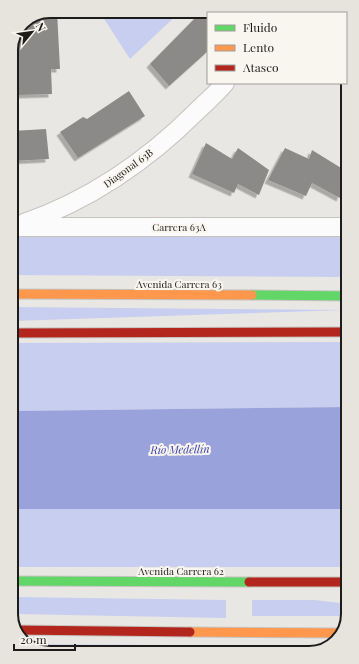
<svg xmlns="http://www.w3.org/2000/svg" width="359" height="664" viewBox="0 0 359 664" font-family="'Playfair Display',serif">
<defs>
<filter id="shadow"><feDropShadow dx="-3.5" dy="3.5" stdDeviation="0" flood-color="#0004"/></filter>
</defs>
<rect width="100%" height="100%" fill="#e9e7e3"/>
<path fill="#c7ceef" d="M 99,11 L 181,11 L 130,59 Z
M 12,234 L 346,235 L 346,277 L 12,275 Z
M 12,307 L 346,310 L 12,321 Z
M 347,342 L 347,407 L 13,411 L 13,343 Z
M 13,509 L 347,509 L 348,567 L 14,567 Z
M 14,597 L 226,600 L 226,618 L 14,614 Z
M 252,600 L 315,600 L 348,604 L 348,616 L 252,616 Z
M 26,644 L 165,645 L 280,649 L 48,653 L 28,646 Z"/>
<path fill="#99a2db" d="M 347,407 L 347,509 L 13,509 L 13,411 Z"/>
<path fill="#8c8a88" filter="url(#shadow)" d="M 50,11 L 57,11 L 60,69 L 51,69 L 52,94 L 18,95 L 15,39 L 23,22 Z
M 202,11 L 208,11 L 208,51 L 169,86 L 150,64 Z
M 129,91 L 145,116 L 78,158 L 60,132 L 83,117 L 87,119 Z
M 46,129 L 49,159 L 12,161 L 12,131 Z
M 206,143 L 232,159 L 238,148 L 269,170 L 259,195 L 238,184 L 234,193 L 192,174 Z
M 285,148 L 309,159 L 312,150 L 346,171 L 346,183 L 340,198 L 312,183 L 306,196 L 268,180 Z"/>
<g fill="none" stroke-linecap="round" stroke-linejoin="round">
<defs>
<path id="street" d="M 275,13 L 276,11
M 24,223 C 90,200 148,160 197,111 C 206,102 217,93 225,83
M 12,227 L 346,227"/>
<path id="fast" d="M 252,295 L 346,296
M 14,581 L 249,582"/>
<path id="slow" d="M 12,294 L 252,295
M 190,632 L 342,633"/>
<path id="jam" d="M 13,333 L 346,332
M 249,582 L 348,582
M 15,630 L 190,632"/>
</defs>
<use href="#street" stroke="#c5c3c0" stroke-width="20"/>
<use href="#fast" stroke="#c5c3c0" stroke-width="11"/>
<use href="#slow" stroke="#c5c3c0" stroke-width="11"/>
<use href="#jam" stroke="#c5c3c0" stroke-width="11"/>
<use href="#street" stroke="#fcfbfb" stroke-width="18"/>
<use href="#fast" stroke="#63d668" stroke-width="9"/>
<use href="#slow" stroke="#ff974d" stroke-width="9"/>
<use href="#jam" stroke="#b3261e" stroke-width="9"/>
</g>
<g text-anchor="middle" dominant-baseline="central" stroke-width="4" stroke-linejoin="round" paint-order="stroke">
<g font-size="10" fill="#1d1c1a" stroke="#f9f5ef">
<text transform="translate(128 168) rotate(-36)">Diagonal 63B</text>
<text x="179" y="227">Carrera 63A</text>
<text x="179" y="284">Avenida Carrera 63</text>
<text x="181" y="571">Avenida Carrera 62</text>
</g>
<g font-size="11" font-style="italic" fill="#3e45a8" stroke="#f9f5ef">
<text transform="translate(180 449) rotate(-1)">Río Medellín</text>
</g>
</g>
<path d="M0 0H359V664H0ZM50 18H309A32 32 0 0 1 341 50V614A32 32 0 0 1 309 646H50A32 32 0 0 1 18 614V50A32 32 0 0 1 50 18Z" fill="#e7e4de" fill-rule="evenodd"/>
<path fill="none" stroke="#1d1c1a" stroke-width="2" d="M50 18H309A32 32 0 0 1 341 50V614A32 32 0 0 1 309 646H50A32 32 0 0 1 18 614V50A32 32 0 0 1 50 18Z"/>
<rect x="207" y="12" width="140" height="72" fill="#f9f5ef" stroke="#a19e9a"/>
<rect x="215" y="25" width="20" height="6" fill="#63d668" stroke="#a19e9a"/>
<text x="243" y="32" font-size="12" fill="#1d1c1a">Fluido</text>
<rect x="215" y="45" width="20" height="6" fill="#ff974d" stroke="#a19e9a"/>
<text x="243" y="52" font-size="12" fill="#1d1c1a">Lento</text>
<rect x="215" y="65" width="20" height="6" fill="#b3261e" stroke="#a19e9a"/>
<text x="243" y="72" font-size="12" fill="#1d1c1a">Atasco</text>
<g transform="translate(32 32) rotate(61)" stroke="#f9f5ef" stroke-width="3" paint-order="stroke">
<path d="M0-3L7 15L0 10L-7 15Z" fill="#1d1c1a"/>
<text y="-6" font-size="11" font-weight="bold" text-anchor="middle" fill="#1d1c1a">N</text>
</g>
<path d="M14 644v6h61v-6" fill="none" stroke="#1d1c1a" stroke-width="2"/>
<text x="20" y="644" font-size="12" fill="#1d1c1a" stroke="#f9f5ef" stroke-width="3" paint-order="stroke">20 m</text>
</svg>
